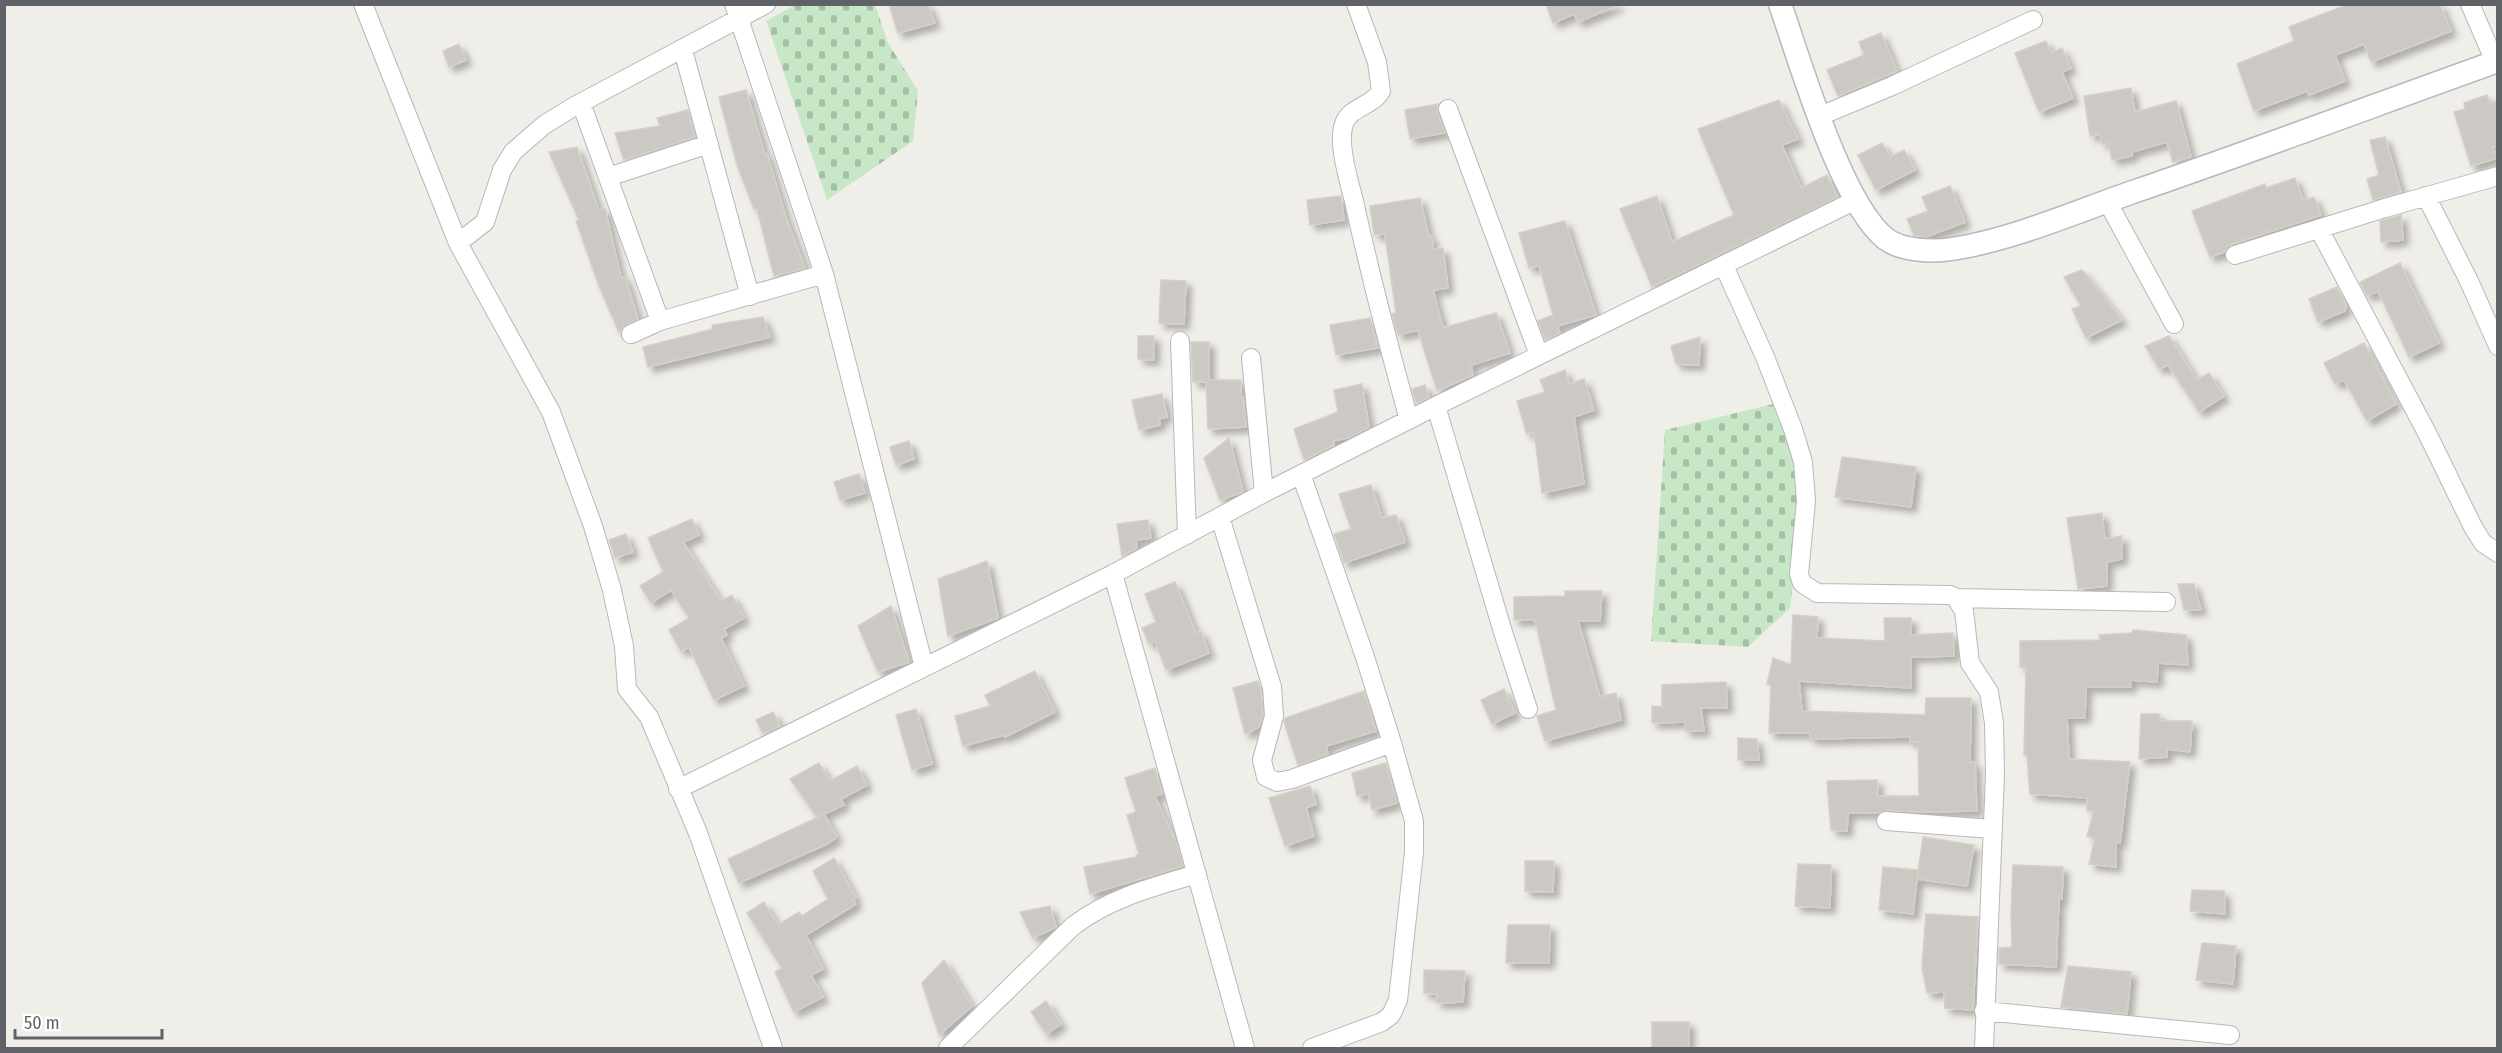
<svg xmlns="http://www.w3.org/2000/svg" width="2502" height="1053" viewBox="0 0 2502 1053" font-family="'Fira Sans Condensed',sans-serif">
<defs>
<pattern id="cemetery-stones" width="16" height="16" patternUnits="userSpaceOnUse" patternTransform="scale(1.5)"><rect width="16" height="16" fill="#c7e7c6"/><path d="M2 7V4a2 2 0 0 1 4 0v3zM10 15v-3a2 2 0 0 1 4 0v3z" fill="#a5bfa5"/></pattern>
<filter id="shadow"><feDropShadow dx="5.5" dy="5.5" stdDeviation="3" flood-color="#0004"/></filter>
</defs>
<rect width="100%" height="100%" fill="#f0eee8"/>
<path fill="url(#cemetery-stones)" d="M 795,5 L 875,5 L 888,43 L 918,91 L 913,141 L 827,200 L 766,21 Z
M 1778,403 L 1795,468 L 1800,524 L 1790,608 L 1748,647 L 1651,641 L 1665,430 Z"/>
<path fill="#ccc9c4" stroke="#d5d0c6" stroke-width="1.5" filter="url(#shadow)" d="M 889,4 L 928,4 L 935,23 L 898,33 Z
M 1546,4 L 1619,4 L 1619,5 L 1578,22 L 1574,14 L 1553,23 Z
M 2349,4 L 2440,4 L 2451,31 L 2371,62 L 2364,44 L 2335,55 L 2345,81 L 2309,95 L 2307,91 L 2254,111 L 2237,64 L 2294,41 L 2289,27 Z
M 1881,33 L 1897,71 L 1838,96 L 1827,70 L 1864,55 L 1859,42 Z
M 2046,41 L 2051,53 L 2062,48 L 2071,68 L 2062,72 L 2073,98 L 2039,112 L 2015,53 Z
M 459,44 L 466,60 L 449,67 L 443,51 Z
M 2131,88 L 2135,112 L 2176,101 L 2191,157 L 2173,162 L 2167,142 L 2132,152 L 2132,156 L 2112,160 L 2109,143 L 2102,144 L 2100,134 L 2090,136 L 2084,96 Z
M 746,90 L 765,155 L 767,154 L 786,218 L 805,268 L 774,276 L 757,209 L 754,209 L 737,165 L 719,97 Z
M 2487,95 L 2490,104 L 2498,101 L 2498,146 L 2493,147 L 2497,158 L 2471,166 L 2454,112 L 2465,109 L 2464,103 Z
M 1779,100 L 1798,139 L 1782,145 L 1801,188 L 1827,175 L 1837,197 L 1652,287 L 1620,209 L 1657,196 L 1672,242 L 1734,215 L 1698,129 Z
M 1438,104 L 1437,112 L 1445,133 L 1410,139 L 1405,110 Z
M 688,110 L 695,137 L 624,160 L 615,133 L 660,126 L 657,118 Z
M 2385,137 L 2401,192 L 2373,200 L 2367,179 L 2379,175 L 2370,140 Z
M 1882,143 L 1890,157 L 1904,150 L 1915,170 L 1876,190 L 1858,155 Z
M 577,147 L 599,211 L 605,208 L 621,278 L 625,277 L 638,319 L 626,324 L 619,332 L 599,286 L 576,221 L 579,220 L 549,152 Z
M 2295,178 L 2303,201 L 2314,197 L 2321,215 L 2232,244 L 2224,252 L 2210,257 L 2192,211 L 2265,184 L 2266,188 Z
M 1950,186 L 1965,222 L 1926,237 L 1914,235 L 1907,219 L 1928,211 L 1922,197 Z
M 1341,196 L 1344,220 L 1310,225 L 1307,200 Z
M 1420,198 L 1429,237 L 1432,236 L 1433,249 L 1443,248 L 1448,288 L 1433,290 L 1443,328 L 1496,313 L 1510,353 L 1471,365 L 1473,375 L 1437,391 L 1418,330 L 1398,335 L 1392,314 L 1396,313 L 1385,234 L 1374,235 L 1370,206 Z
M 2401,215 L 2403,240 L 2381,242 L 2380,221 Z
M 1565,221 L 1596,315 L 1557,326 L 1560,333 L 1545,340 L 1538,321 L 1553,315 L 1539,265 L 1529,268 L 1519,233 Z
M 2400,263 L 2439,343 L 2409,357 L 2378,291 L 2367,296 L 2360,282 Z
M 2082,270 L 2122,320 L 2086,338 L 2072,309 L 2081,306 L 2064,277 Z
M 1161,280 L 1186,281 L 1184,324 L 1159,323 Z
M 2337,287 L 2346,305 L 2345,311 L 2318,322 L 2309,299 Z
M 763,317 L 770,337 L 648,367 L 643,347 L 713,329 L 712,325 Z
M 1370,318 L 1378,348 L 1336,355 L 1330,325 Z
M 1138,336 L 1154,336 L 1154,360 L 1138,359 Z
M 2169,336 L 2197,380 L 2209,373 L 2224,396 L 2199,412 L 2168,365 L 2159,369 L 2145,346 Z
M 1700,337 L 1699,365 L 1676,364 L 1671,346 Z
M 1191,342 L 1209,342 L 1209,380 L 1241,380 L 1241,397 L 1243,397 L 1246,427 L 1208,429 L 1206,382 L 1193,382 Z
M 2364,343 L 2396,404 L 2367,421 L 2344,380 L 2335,384 L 2324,363 Z
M 1565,370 L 1569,384 L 1584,379 L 1594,410 L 1574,417 L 1584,484 L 1542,493 L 1534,432 L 1527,434 L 1517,401 L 1545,392 L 1540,380 Z
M 1362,384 L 1369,427 L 1347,438 L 1333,441 L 1334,445 L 1304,460 L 1294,429 L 1338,412 L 1334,390 Z
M 1425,385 L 1429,397 L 1416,403 L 1412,389 Z
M 1162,394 L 1167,417 L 1159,419 L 1160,425 L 1139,430 L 1132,400 Z
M 1229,438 L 1243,492 L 1220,500 L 1204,458 Z
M 909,441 L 914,459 L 896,465 L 890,447 Z
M 1842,457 L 1916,467 L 1911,507 L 1835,497 Z
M 859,474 L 865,493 L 840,500 L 834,482 Z
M 1371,485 L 1382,518 L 1396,515 L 1405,542 L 1344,563 L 1334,534 L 1351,529 L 1339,494 Z
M 2102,513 L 2105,539 L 2122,536 L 2122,559 L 2107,562 L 2107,586 L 2078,589 L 2067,518 Z
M 692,519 L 699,535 L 683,542 L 721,601 L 732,595 L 744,618 L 724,629 L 727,635 L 721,638 L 744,686 L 714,700 L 689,647 L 681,651 L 669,630 L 689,618 L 671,590 L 651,603 L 640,586 L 663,572 L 648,538 Z
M 1148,520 L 1151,538 L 1136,540 L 1137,548 L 1122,556 L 1117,524 Z
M 626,534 L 633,552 L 615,558 L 609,540 Z
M 987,561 L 998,618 L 948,636 L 938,579 Z
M 1175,582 L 1196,633 L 1201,631 L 1209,653 L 1166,670 L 1155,641 L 1149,644 L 1142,628 L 1156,622 L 1145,594 Z
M 2178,584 L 2194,584 L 2201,610 L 2184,610 Z
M 1565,591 L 1602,591 L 1600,621 L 1578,621 L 1600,697 L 1616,693 L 1621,720 L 1545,741 L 1537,716 L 1556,710 L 1535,620 L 1514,620 L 1514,597 L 1565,596 Z
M 891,606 L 909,662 L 878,672 L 858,626 Z
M 1793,615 L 1818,617 L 1817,638 L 1885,641 L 1884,618 L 1911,618 L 1911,635 L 1953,633 L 1954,656 L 1911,657 L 1911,688 L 1799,681 L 1802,711 L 1925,715 L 1926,698 L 1971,698 L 1970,763 L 1975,762 L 1977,811 L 1917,812 L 1887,810 L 1879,813 L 1848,813 L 1847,831 L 1831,830 L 1827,781 L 1877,780 L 1878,796 L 1919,796 L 1918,742 L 1910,742 L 1910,737 L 1810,739 L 1810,733 L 1769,733 L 1771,685 L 1767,684 L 1773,658 L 1791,665 Z
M 2133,630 L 2186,635 L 2188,665 L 2158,663 L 2157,682 L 2130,680 L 2131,687 L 2086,687 L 2085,718 L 2067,718 L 2069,759 L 2130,762 L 2120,843 L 2116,842 L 2116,867 L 2089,864 L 2095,838 L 2087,836 L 2094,811 L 2087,811 L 2087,798 L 2030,794 L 2027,755 L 2024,755 L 2026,667 L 2020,667 L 2020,641 L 2100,640 L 2099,635 L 2132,633 Z
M 1035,671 L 1055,712 L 1005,737 L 1004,735 L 963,746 L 955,716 L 990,706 L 985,695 Z
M 1258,681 L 1261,690 L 1263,715 L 1259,727 L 1245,734 L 1233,688 Z
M 1726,682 L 1727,708 L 1701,708 L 1704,731 L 1685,731 L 1685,722 L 1652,723 L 1652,706 L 1662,707 L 1662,685 Z
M 1504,689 L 1515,713 L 1492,724 L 1481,700 Z
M 1364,691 L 1376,731 L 1326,746 L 1328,754 L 1298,765 L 1284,722 L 1285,718 Z
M 916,709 L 932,764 L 912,770 L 896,715 Z
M 773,712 L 780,726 L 763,734 L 756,720 Z
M 2141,714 L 2160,714 L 2159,721 L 2192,721 L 2190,752 L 2167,749 L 2167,757 L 2139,759 Z
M 1738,738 L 1757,739 L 1759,760 L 1738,760 Z
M 819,763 L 830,781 L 857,766 L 867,785 L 841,799 L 844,805 L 824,814 L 837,837 L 827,844 L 739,883 L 728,859 L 823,815 L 817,817 L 790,779 Z
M 1386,763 L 1397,803 L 1372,810 L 1368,793 L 1357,796 L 1352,773 Z
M 1155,768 L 1162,794 L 1155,796 L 1177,845 L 1183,866 L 1090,894 L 1084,867 L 1137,857 L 1136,855 L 1139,854 L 1127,815 L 1136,812 L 1125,778 Z
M 1310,786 L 1316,804 L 1306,808 L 1314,836 L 1285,846 L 1269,798 Z
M 1923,837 L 1974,845 L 1967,886 L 1917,879 Z
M 834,858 L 856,898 L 853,900 L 856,904 L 806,935 L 823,969 L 811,975 L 823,997 L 794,1012 L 775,972 L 782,968 L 747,913 L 764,902 L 778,925 L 799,912 L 802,916 L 828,899 L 813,871 Z
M 1525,861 L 1554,861 L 1553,892 L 1525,891 Z
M 1798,864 L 1831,865 L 1830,908 L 1795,906 Z
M 2013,865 L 2063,867 L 2062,899 L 2059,899 L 2056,967 L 1999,964 L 1999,948 L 2012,947 L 2011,915 Z
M 1883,867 L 1918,870 L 1913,914 L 1879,910 Z
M 2192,890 L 2224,891 L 2225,914 L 2190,911 Z
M 1050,906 L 1056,927 L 1033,938 L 1020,912 Z
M 1926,914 L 1978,917 L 1973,1010 L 1945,1008 L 1944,992 L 1927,993 L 1922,967 Z
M 1508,925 L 1550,925 L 1549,963 L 1506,963 Z
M 2202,943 L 2236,946 L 2233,984 L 2196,980 Z
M 944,960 L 972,1006 L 939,1035 L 922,983 Z
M 2068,966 L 2131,972 L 2127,1014 L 2061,1007 Z
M 1424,970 L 1465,971 L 1463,1002 L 1436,1003 L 1437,994 L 1424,993 Z
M 1046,1001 L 1061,1024 L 1046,1034 L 1031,1012 Z
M 1652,1022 L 1689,1022 L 1689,1048 L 1652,1048 Z"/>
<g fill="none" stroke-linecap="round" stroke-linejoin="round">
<defs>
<path id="minor" d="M 363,4 L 458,243 L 551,412 L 593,526 L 612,590 L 624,646 L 627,689 L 649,717 L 698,833 L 773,1048
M 734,4 L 824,274 L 924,667
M 1356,4 L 1377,62 L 1381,91 C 1373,106 1349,107 1344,124 C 1337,143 1349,181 1354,201 C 1370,275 1389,347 1409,420
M 2470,4 L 2495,62
M 683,50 L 750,296
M 581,103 L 660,321
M 1448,109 L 1539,355
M 1820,116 L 1892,86 L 2033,20
M 608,177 L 709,144
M 2426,196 L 2469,281 L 2498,346
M 2107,201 L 2174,324
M 2319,229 L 2427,433 L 2473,527 L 2483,543 L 2498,553
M 458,243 L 485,222 L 502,170 L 513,152 L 544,125 L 573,107 L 766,4
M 2235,255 L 2385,208 L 2498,176
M 1724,266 L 1765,357 L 1793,429 L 1803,462 L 1806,501 L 1799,574 L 1802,583 L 1817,593 L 1950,595 L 1956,598 L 1964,611 L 1970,663 L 1989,692 L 1994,723 L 1995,774 L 1984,1048
M 631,334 L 660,321 L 824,274
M 1180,341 L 1187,535
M 1251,358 L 1264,493
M 1436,406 L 1502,629 L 1528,709
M 1301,474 L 1364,654 L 1392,743 L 1414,821 L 1414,852 L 1398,1000 L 1391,1015 L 1382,1022 L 1312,1048
M 1220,517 L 1272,687 L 1274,716 L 1262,760 L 1266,777 L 1277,782 L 1292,779 L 1392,743
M 1113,574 L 1245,1048
M 1956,598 L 2166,602
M 678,789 L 1113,574 L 1264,493 L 1436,406 L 1856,200
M 1886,821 L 1992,829
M 1984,1011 L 2230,1035
M 948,1048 L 1073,926 C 1110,898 1153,887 1197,874"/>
<path id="tertiary" d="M 1780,4 C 1800,61 1841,204 1886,239 C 1902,251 1933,252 1952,249 C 2011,240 2073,213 2130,193 C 2253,151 2375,105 2498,61"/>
</defs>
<use href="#minor" stroke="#b5b8bc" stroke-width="20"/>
<use href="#tertiary" stroke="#b5b8bc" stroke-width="25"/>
<use href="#minor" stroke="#fff" stroke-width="18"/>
<use href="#tertiary" stroke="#fff" stroke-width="22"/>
</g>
<rect width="2502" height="1053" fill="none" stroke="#5f6367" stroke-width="12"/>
<path d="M15 1029v9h147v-9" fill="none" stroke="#5f6367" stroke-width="3"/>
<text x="24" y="1029" font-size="18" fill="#5f6367" stroke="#ffffff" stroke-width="4.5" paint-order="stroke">50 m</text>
</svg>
